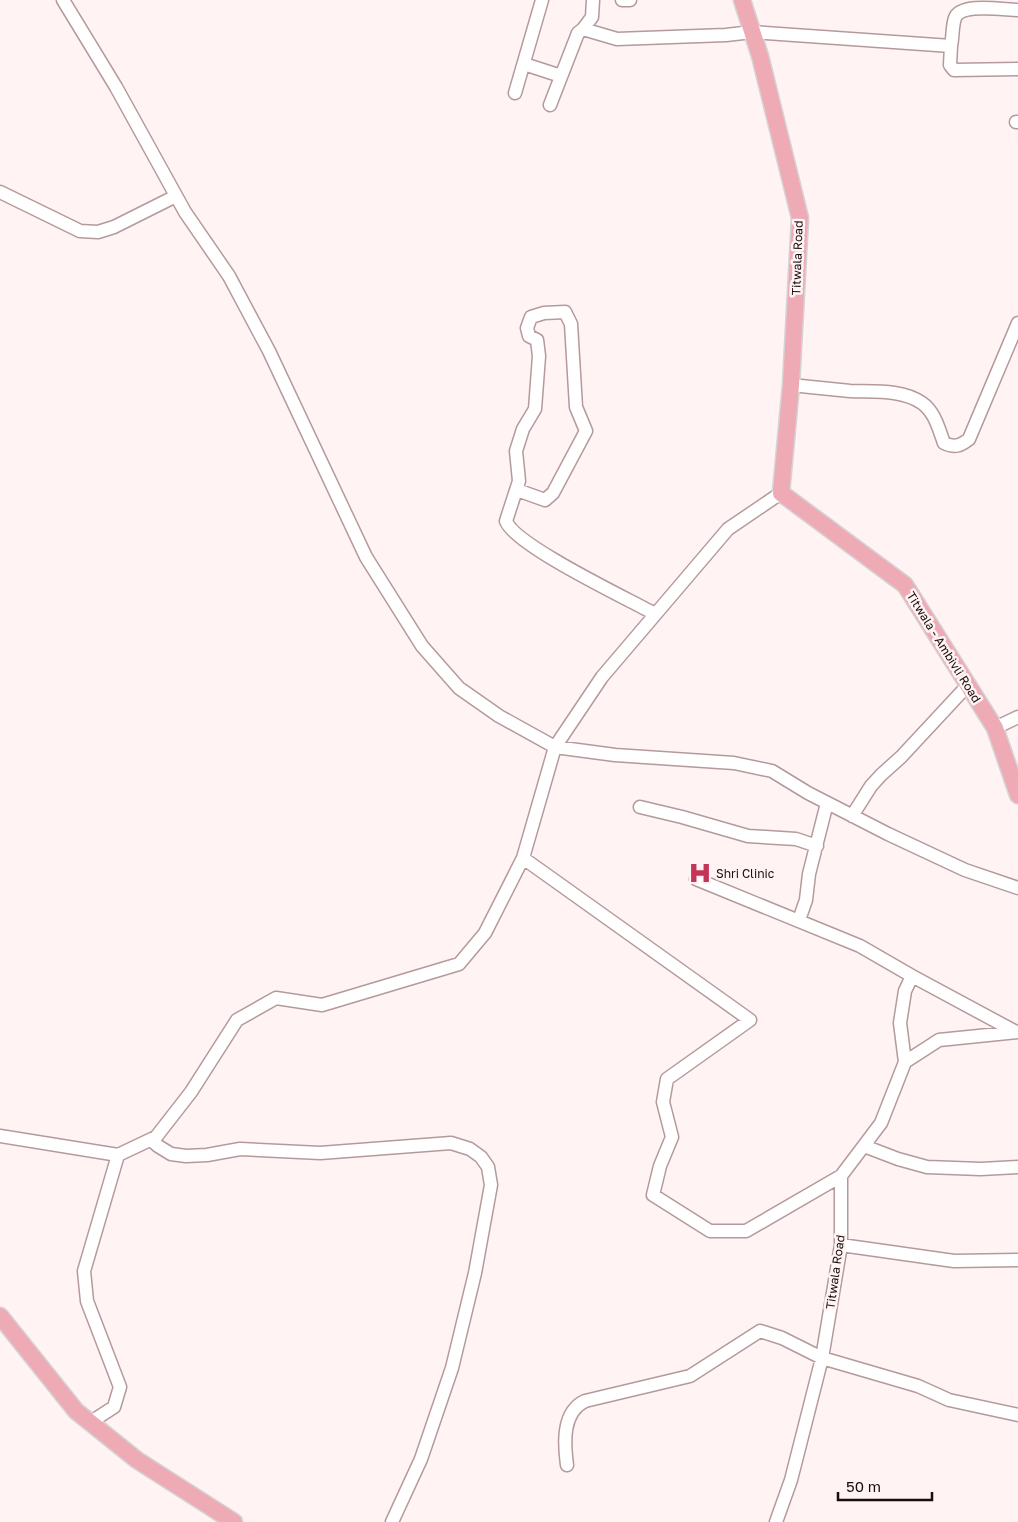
<svg xmlns="http://www.w3.org/2000/svg" width="1018" height="1522" viewBox="0 0 1018 1522" font-family="'Golos Text',sans-serif">
<rect width="100%" height="100%" fill="#fff3f4"/>
<g fill="none" stroke-linecap="round" stroke-linejoin="round">
<defs>
<path id="minor" d="M 63,0 L 116,87 L 185,212 L 229,276 L 269,351 L 366,557 L 422,646 L 459,688 L 499,716 L 555,747 L 615,755 L 734,763 L 772,771 L 808,793 L 888,834 L 965,870 L 1018,888
M 622,0 L 630,0
M 583,29 L 592,17 L 593,0
M 951,46 L 950,65 L 954,70 L 1018,69
M 524,64 L 561,76
M 515,93 L 542,0
M 550,105 L 578,33 L 583,29 L 617,39 L 726,35 L 752,32 L 951,46 C 953,37 952,26 955,18 C 961,2 1004,10 1018,10
M 1016,122 L 1018,122
M 0,192 L 80,231 L 98,232 L 114,227 L 176,196
M 791,385 C 811,387 830,389 850,391 C 873,392 902,389 922,403 C 935,412 939,430 944,443 C 955,448 960,446 969,439 L 1018,323
M 517,490 L 545,500 L 553,493 L 586,431 L 576,407 L 571,324 L 565,312 L 544,313 L 531,317 L 527,328 L 529,336 L 537,340 L 539,356 L 535,409 L 523,429 L 516,451 L 519,481 L 506,521 C 514,545 628,599 655,614
M 995,728 L 1018,717
M 640,807 L 682,817 L 748,836 L 796,839 L 817,846
M 852,816 L 871,786 L 881,775 L 901,757 L 968,685
M 523,858 L 750,1020 L 667,1079 L 663,1102 L 672,1137 L 660,1166 L 653,1195 L 710,1231 L 746,1231 L 841,1176
M 696,879 L 860,946 L 912,976 L 1016,1032
M 799,920 L 806,900 L 809,874 L 827,803
M 905,1062 L 900,1023 L 905,991 L 912,976
M 0,1136 L 118,1155 L 156,1137 L 191,1092 L 237,1020 L 276,998 L 322,1005 L 459,964 L 485,933 L 523,858 L 555,747 L 602,677 L 728,529 L 781,493
M 151,1140 L 158,1146 L 171,1154 L 186,1156 L 207,1155 L 240,1149 L 320,1153 L 451,1143 L 470,1149 L 481,1157 L 488,1167 L 491,1185 L 475,1273 L 452,1368 L 421,1459 L 392,1522
M 864,1146 L 898,1159 L 927,1167 L 981,1169 L 1018,1167
M 841,1245 L 954,1261 L 1018,1260
M 97,1418 L 114,1407 L 120,1387 L 87,1301 L 84,1271 L 118,1155
M 567,1465 C 564,1443 562,1412 585,1401 L 690,1376 L 760,1331 L 782,1338 L 822,1358 L 918,1386 L 949,1400 L 1018,1415
M 776,1522 L 791,1480 L 822,1358 L 841,1245 L 841,1176 L 881,1123 L 905,1062 L 939,1040 L 1018,1032"/>
<path id="major" d="M 742,0 L 760,56 L 800,218 L 791,385 L 781,493 L 905,585 L 995,728 L 1018,795
M 0,1316 L 76,1411 L 137,1460 L 234,1522"/>
</defs>
<use href="#minor" stroke="#b49a9c" stroke-width="15"/>
<use href="#major" stroke="#d5d4d4" stroke-width="19"/>
<use href="#minor" stroke="#fff" stroke-width="12"/>
<use href="#major" stroke="#efabb5" stroke-width="16"/>
</g>
<defs>
<symbol id="hospital-bare" viewBox="-9 -9 18 18"><path d="M-5-5h3v3.5h4V-5h3V5h-3V1.5h-4V5h-3Z" fill="#c43456" stroke="#fff3f4" stroke-width="2.5" paint-order="stroke"/></symbol>
</defs>
<g fill-rule="evenodd">
<use href="#hospital-bare" x="684" y="857" width="32" height="32"/>
</g>
<g text-anchor="middle" dominant-baseline="central" stroke-width="5" stroke-linejoin="round" paint-order="stroke">
<g font-size="12" fill="#170e0f" stroke="#fff3f4">
<text transform="translate(797 258) rotate(-88)">Titwala Road</text>
<text transform="translate(944 647) rotate(58)">Titwala - Ambivli Road</text>
<text transform="translate(835 1272) rotate(-82)">Titwala Road</text>
</g>
<g font-size="12" fill="#170e0f" stroke="#fff3f4" text-anchor="start">
<text x="716" y="873">Shri Clinic</text>
</g>
</g>
<path d="M838 1492v8h94v-8" fill="none" stroke="#170e0f" stroke-width="2.5"/>
<text x="846" y="1492" font-size="15" fill="#170e0f" stroke="#fff3f4" stroke-width="4" paint-order="stroke">50 m</text>
</svg>
